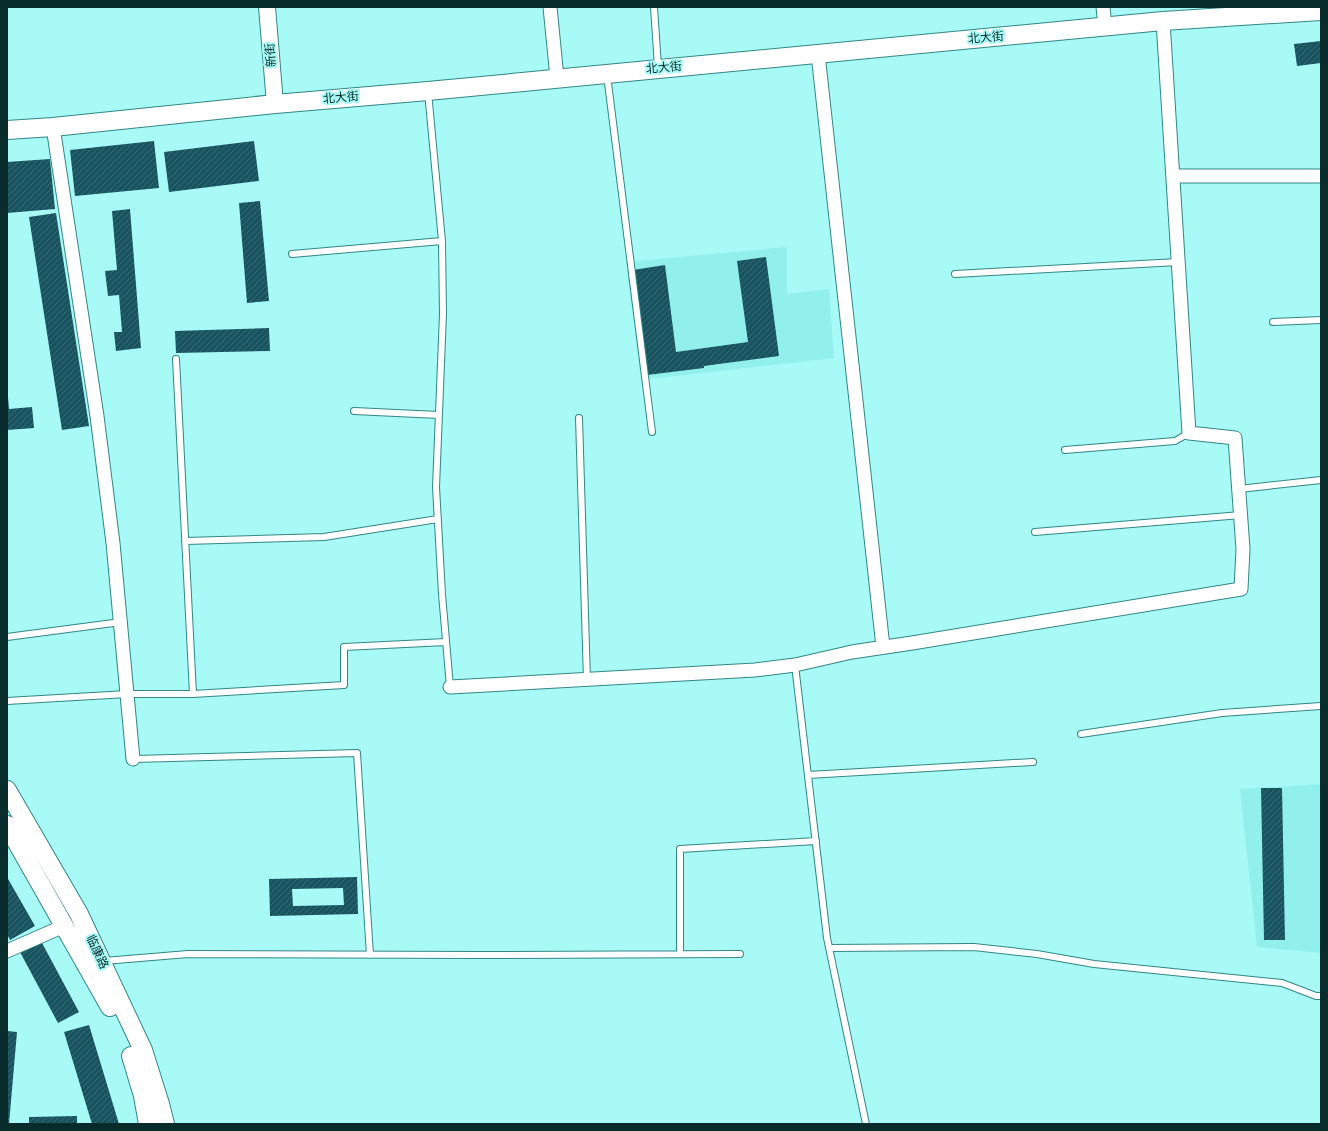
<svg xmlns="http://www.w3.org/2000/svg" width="1328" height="1131" viewBox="0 0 1328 1131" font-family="Signika,'Noto Sans SC',sans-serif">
<defs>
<pattern id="building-hatch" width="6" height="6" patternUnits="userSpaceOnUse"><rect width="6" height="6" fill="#17545f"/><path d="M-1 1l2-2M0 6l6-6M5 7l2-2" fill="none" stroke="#376a72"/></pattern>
</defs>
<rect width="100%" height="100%" fill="#a7faf6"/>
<path fill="#91f0ec" d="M 787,247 L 787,294 L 829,289 L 834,358 L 641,380 L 626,262 Z
M 1321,784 L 1321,953 L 1257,947 L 1240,789 Z"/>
<path fill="url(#building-hatch)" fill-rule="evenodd" d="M 1321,41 L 1321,63 L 1297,66 L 1294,44 Z
M 154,141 L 159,188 L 75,196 L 70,150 Z
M 254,141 L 259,181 L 169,192 L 164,152 Z
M 50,159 L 55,209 L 7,213 L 7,162 Z
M 260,201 L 269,301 L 247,303 L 239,203 Z
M 130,209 L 141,348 L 116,351 L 114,332 L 122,332 L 119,295 L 108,296 L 105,271 L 117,270 L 112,211 Z
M 56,213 L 89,426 L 62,430 L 29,217 Z
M 766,257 L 779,356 L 704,366 L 704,368 L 647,375 L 633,270 L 665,265 L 676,352 L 748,342 L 737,261 Z
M 269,328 L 270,351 L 176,353 L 175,331 Z
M 7,397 L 8,397 L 9,409 L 32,407 L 34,428 L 7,430 Z
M 1261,788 L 1282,788 L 1285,940 L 1264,940 Z
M 7,877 L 35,926 L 10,940 L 7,934 Z
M 357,877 L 358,914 L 270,916 L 269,879 ZM 343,888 L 344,905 L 293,906 L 292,889 Z
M 41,941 L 79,1012 L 58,1023 L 20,952 Z
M 89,1025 L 119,1124 L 92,1124 L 64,1032 Z
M 7,1031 L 17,1032 L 9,1124 L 7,1124 Z
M 77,1116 L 77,1124 L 29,1124 L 29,1117 Z"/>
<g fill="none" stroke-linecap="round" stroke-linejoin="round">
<defs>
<path id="service" d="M 654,7 L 658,67
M 607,75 L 652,432
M 428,92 L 442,241 L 443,314 L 436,487 L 442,594 L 450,687
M 292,254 L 442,241
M 955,274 L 1178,262
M 1273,322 L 1321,320
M 176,359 L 193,694
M 354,411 L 439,415
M 579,418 L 587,680
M 1065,450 L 1175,441 L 1189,433
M 1239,489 L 1321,480
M 1035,532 L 1241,515
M 185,541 L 324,537 L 438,519
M 7,637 L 121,622
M 795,665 L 827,938 L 866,1124
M 7,701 L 127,694 L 193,694 L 344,685 L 344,647 L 446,642
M 1081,734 L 1222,713 L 1321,706
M 133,759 L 357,753 L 370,955
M 808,775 L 1033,762
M 829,948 L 974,947 L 1037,954 L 1094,964 L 1282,983 L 1316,996 L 1321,996
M 680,954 L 680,849 L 816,841
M 104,961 L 188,954 L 479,955 L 740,954"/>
<path id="minor" d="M 550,7 L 557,78
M 1103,7 L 1105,27
M 818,54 L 883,647
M 53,127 L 97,416 L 113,543 L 133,759
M 1173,176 L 1321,176
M 450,687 L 755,670 L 795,665 L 852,652 L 912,643 L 1241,589 L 1243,549 L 1235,438 L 1189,433 L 1163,21
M 7,951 L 64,926"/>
<path id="tertiary" d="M 267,7 L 275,104"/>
<path id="secondary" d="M 7,130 L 53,127 L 275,104 L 428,91 L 1163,21 L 1321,11
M 7,790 L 79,914 L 143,1050 L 160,1104 L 165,1124
M 7,825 L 110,1007
M 131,1056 L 143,1096 L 148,1124"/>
</defs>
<use href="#service" stroke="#328784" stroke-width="8"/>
<use href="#minor" stroke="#328784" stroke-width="15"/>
<use href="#tertiary" stroke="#328784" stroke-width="18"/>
<use href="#secondary" stroke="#328784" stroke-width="20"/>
<use href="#service" stroke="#fff" stroke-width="6"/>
<use href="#minor" stroke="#fff" stroke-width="13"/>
<use href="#tertiary" stroke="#fff" stroke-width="16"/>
<use href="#secondary" stroke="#fff" stroke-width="18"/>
</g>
<g text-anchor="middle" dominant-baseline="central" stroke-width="4" stroke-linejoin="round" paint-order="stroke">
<g font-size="12" fill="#072c2b" stroke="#a7faf6">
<text transform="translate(986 38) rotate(-5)">北大街</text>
<text transform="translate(271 55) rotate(-95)">新街</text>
<text transform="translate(664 68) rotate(-5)">北大街</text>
<text transform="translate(341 98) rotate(-5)">北大街</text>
<text transform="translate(97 952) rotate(65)">临康路</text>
</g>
</g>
<rect width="1328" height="1131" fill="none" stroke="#072c2b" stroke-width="16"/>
</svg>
